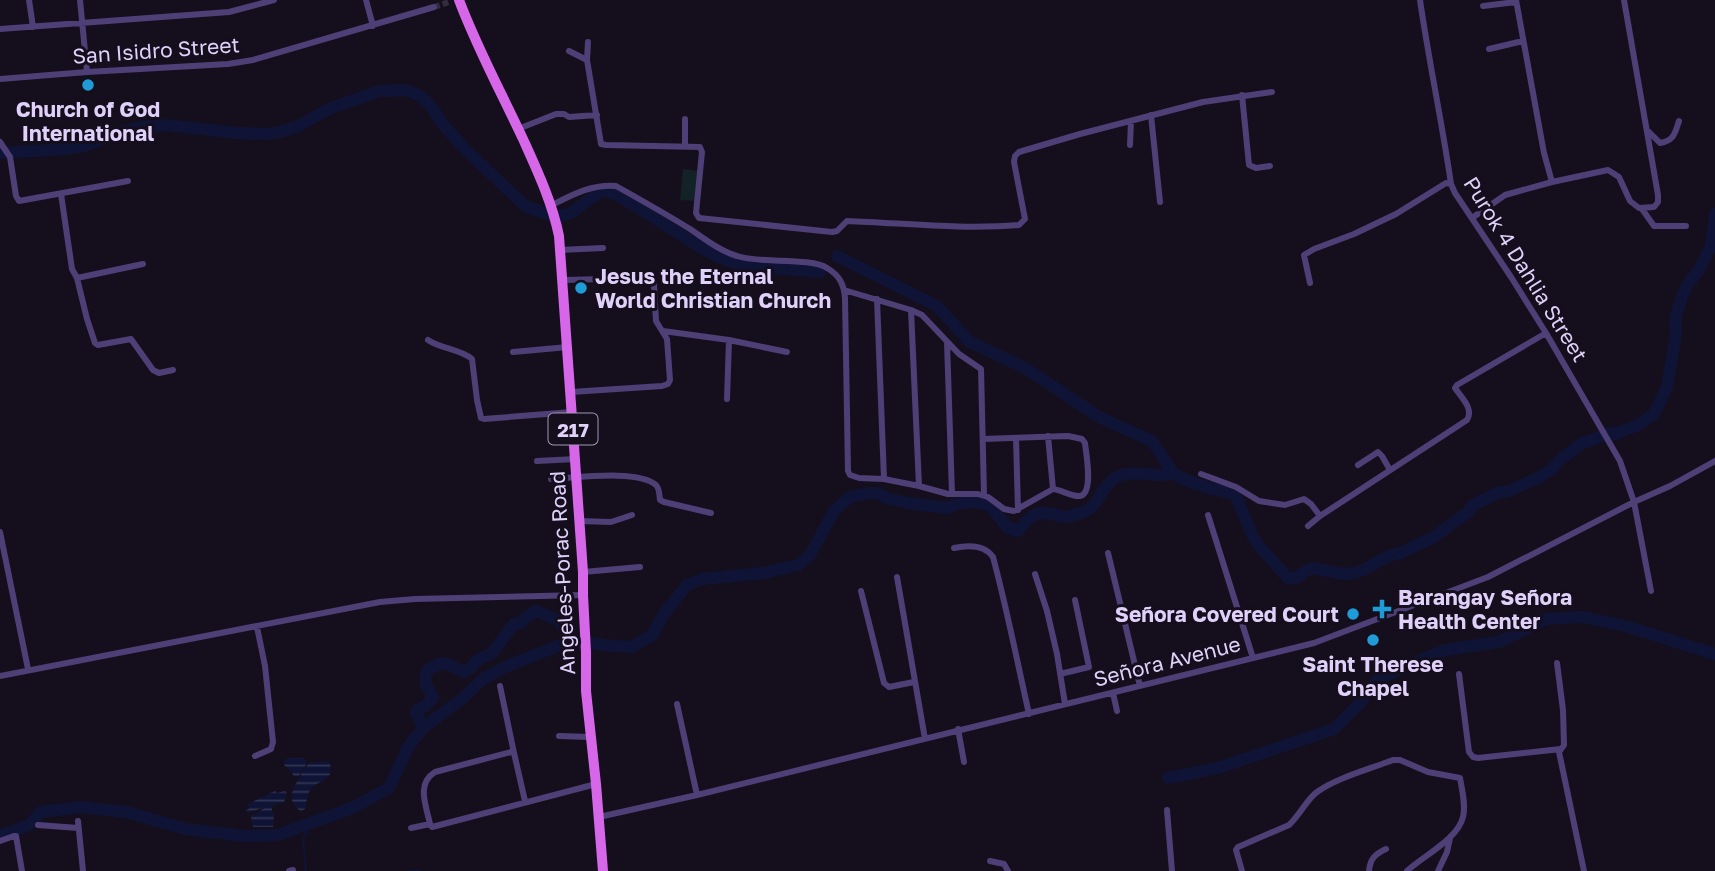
<svg xmlns="http://www.w3.org/2000/svg" width="1715" height="871" viewBox="0 0 1715 871" font-family="'Golos Text',sans-serif">
<defs>
<pattern id="water-rules" width="6" height="5" patternUnits="userSpaceOnUse" patternTransform="scale(1.75)"><rect width="6" height="5" fill="#0f1436"/><path d="M0 2.5h6" fill="none" stroke="#323554"/></pattern>
</defs>
<rect width="100%" height="100%" fill="#150f1d"/>
<path fill="#132226" d="M 683,169 L 700,171 L 697,201 L 680,200 Z"/>
<path fill="url(#water-rules)" d="M 291,758 L 304,758 L 307,763 L 299,776 L 294,776 L 289,769 L 284,765 L 284,760 Z
M 327,761 L 330,762 C 334,786 317,777 309,792 C 306,797 307,804 305,809 L 301,811 C 286,802 292,789 300,777 C 302,773 305,766 310,763 C 314,761 322,762 327,761 Z
M 275,791 L 277,793 L 285,791 L 287,793 L 284,802 L 272,806 L 272,813 L 274,814 L 273,827 L 253,827 L 251,816 L 268,806 L 247,813 L 246,810 L 249,809 L 248,804 Z"/>
<g fill="none" stroke-linecap="round" stroke-linejoin="round">
<path stroke="#0f1436" stroke-width="2" d="M 305,871 L 306,867 L 303,839 L 306,833 L 307,824
M 410,871 L 419,871"/>
<path stroke="#0f1436" stroke-width="12" d="M 0,153 L 66,149 L 84,146 L 115,133 L 142,127 L 166,125 L 236,133 L 268,134 L 283,131 L 298,126 L 331,108 L 380,91 L 407,90 L 419,95 L 431,106 L 442,123 L 462,146 L 525,206 L 556,217 L 571,213 L 594,196 L 604,190 L 619,196 L 712,254 L 739,265 L 820,272
M 837,256 L 937,306 L 970,342 L 1025,368 L 1101,418 L 1152,441 L 1173,473
M 423,728 L 463,698 L 483,679 L 505,667 L 573,640
M 1168,778 L 1218,768 L 1334,729 L 1359,704 L 1378,679 L 1445,650 L 1499,642 L 1546,619 L 1583,617 L 1625,626 L 1715,654
M 0,836 L 29,825 L 41,812 L 80,807 L 127,812 L 185,829 L 244,836 L 278,835 L 352,808 L 389,788 L 408,747 L 423,728 L 416,713 L 417,710 L 425,706 L 433,698 L 426,684 L 425,678 L 427,671 C 444,658 446,664 464,672 L 471,668 L 476,661 L 492,653 L 514,624 L 521,623 L 526,617 L 536,611 L 558,620 L 573,640 L 603,645 L 632,647 L 652,635 L 665,612 L 687,585 L 703,579 L 763,573 L 798,565 L 810,555 L 834,511 L 850,497 L 868,493 L 878,493 L 886,498 L 908,503 L 946,508 L 961,503 L 975,502 L 990,505 L 1007,527 L 1018,531 C 1026,520 1034,511 1049,513 C 1054,514 1060,517 1065,517 C 1071,517 1080,513 1086,511 C 1098,506 1103,482 1119,476 C 1136,469 1160,479 1173,473 C 1189,484 1216,490 1235,494 L 1253,537 L 1259,546 L 1288,578 L 1297,578 L 1305,571 L 1313,568 L 1343,574 L 1355,573 L 1363,570 L 1389,556 L 1400,553 L 1434,537 L 1468,512 L 1473,505 L 1500,492 L 1509,491 L 1538,478 L 1551,470 L 1561,459 L 1581,444 L 1610,433 L 1615,434 L 1638,425 L 1654,414 L 1667,387 L 1676,334 L 1675,319 L 1679,306 L 1682,296 L 1689,282 L 1699,270 L 1711,246 L 1715,214"/>
<path stroke="#332c3e" stroke-width="6" stroke-dasharray="6 3" stroke-linecap="butt" d="M 434,7 L 449,2"/>
<path stroke="#4e4076" stroke-width="6" d="M 29,0 L 33,27
M 80,0 L 87,72
M 366,0 L 373,26
M 1420,0 C 1429,62 1442,122 1451,184 L 1455,193 L 1511,277 L 1546,333 L 1620,461 L 1634,502 L 1651,591
M 1516,0 L 1544,153 L 1552,182
M 1483,6 L 1516,2
M 0,29 L 229,12 L 274,0
M 588,42 L 587,60 L 601,144 L 606,145 L 700,147 L 702,152 L 696,213 L 699,218 L 832,232 L 837,231 L 847,221 C 904,223 962,230 1019,225 L 1025,219 L 1014,162 L 1015,156 L 1019,152 L 1080,134 L 1203,102 L 1272,92
M 1489,49 L 1523,41
M 569,51 L 587,60
M 0,79 L 87,72 L 228,64 L 253,60 L 434,7
M 1242,95 L 1249,165 L 1256,168 L 1270,166
M 1151,115 L 1160,202
M 685,119 L 685,145
M 518,129 L 556,114 L 564,114 L 569,117 L 597,115
M 1648,131 L 1660,143 C 1674,141 1675,133 1679,121
M 0,142 L 10,157 L 16,196 L 19,201 L 128,181
M 1130,145 L 1131,121
M 61,194 L 72,269 L 77,278 L 143,264
M 550,206 C 572,195 591,184 616,186 C 641,200 666,214 690,229 C 705,239 720,251 737,256 C 760,264 810,257 827,268 C 839,275 844,284 845,298 L 848,471 L 850,475 L 859,478 L 884,479 L 919,486 L 948,494 L 978,494 L 988,497 L 1004,509 L 1014,511 L 1053,489 C 1062,490 1072,497 1080,496 C 1094,493 1086,454 1085,443 L 1082,439 L 1068,436 L 983,439
M 1642,209 L 1654,226 L 1686,226
M 1472,218 L 1505,195 L 1552,182 L 1608,170 L 1619,177 L 1630,201 L 1639,208 L 1654,207 L 1658,202 L 1658,195 L 1624,0
M 560,250 L 603,248
M 77,278 L 87,319 L 95,343 L 98,345 L 131,339 L 153,370 L 159,373 L 173,370
M 563,280 L 649,278 L 653,281 L 654,285 L 656,321 L 667,339 L 670,380 L 668,384 L 662,386 L 571,392
M 1310,283 L 1304,255 L 1314,249 L 1354,234 L 1396,214 L 1446,183 L 1451,184
M 844,290 L 911,310 L 922,315 L 959,354 L 981,369 L 984,495
M 877,299 L 884,479
M 911,310 L 919,486
M 663,331 L 729,340 L 727,399
M 428,340 C 441,349 460,349 472,359 L 477,400 L 481,418 L 484,419 L 572,412
M 729,340 L 787,352
M 947,342 L 952,494
M 513,352 L 568,347
M 1048,436 L 1053,489
M 1016,438 L 1018,510
M 537,461 L 576,459
M 1358,465 L 1378,452 L 1382,456 L 1390,470
M 1201,474 L 1236,487 L 1259,501 L 1285,505 L 1304,499 L 1311,504 L 1320,516
M 551,479 C 575,478 638,469 656,485 C 660,489 659,495 660,500 L 664,502 L 711,513
M 1208,515 L 1253,658
M 580,521 L 611,522 L 632,515
M 1308,526 L 1320,516 L 1467,420 C 1474,409 1462,398 1455,388 L 1457,385 L 1546,333
M 0,532 L 28,669
M 954,548 C 968,545 984,544 993,557 C 1007,609 1017,661 1029,714
M 1108,553 L 1140,686
M 583,572 L 640,567
M 1035,574 L 1047,611 L 1057,654 L 1065,704
M 897,577 L 925,739
M 861,591 L 884,683 L 889,687 L 914,682
M 1557,663 L 1563,710 L 1564,745 L 1559,752 L 1584,871
M 1060,674 L 1089,667 L 1075,600
M 1459,674 L 1469,752 L 1473,757 L 1478,758 L 1561,749
M 0,676 L 380,602 L 415,599 L 583,595
M 500,686 L 514,753
M 1113,693 L 1117,711
M 677,704 L 697,795
M 958,729 L 964,762
M 559,736 L 590,737
M 255,756 L 271,749 L 273,742 L 265,666 L 257,627
M 525,801 L 514,753 L 511,752 L 435,772 C 416,784 426,805 430,824 L 432,827 L 596,784
M 1167,810 L 1172,871
M 599,817 L 697,795 L 1314,643 L 1488,577 L 1634,502 L 1670,486 L 1715,461
M 78,821 L 83,871
M 38,825 L 78,828
M 411,828 L 430,824
M 0,841 L 14,836 L 16,836 L 22,871
M 990,861 L 1004,864 L 1008,871
M 289,871 L 293,870
M 1242,871 L 1236,850 L 1238,847 L 1289,825 C 1300,815 1307,799 1317,792 C 1336,778 1370,769 1393,760 L 1400,760 L 1428,772 L 1460,778 C 1462,790 1466,805 1463,817 C 1458,839 1423,856 1407,871
M 1369,871 C 1370,859 1375,854 1386,849
M 1438,871 L 1447,852 L 1450,838"/>
<path stroke="#d767e9" stroke-width="10" d="M 459,0 C 477,48 501,92 523,139 C 537,170 552,202 559,236 L 583,572 L 583,595 L 586,652 L 586,691 L 596,784 L 603,871"/>
</g>
<g fill="#1f9bd7" stroke="#150f1d" stroke-width="2.5">
<circle cx="88" cy="85" r="7"/>
<circle cx="581" cy="288" r="7"/>
<path d="M1378.5 598.5h7v7h7v7h-7v7h-7v-7h-7v-7h7z"/>
<circle cx="1353" cy="614" r="7"/>
<circle cx="1373" cy="640" r="7"/>
</g>
<g text-anchor="middle" dominant-baseline="central" stroke-width="6" stroke-linejoin="round" paint-order="stroke">
<rect fill="#150f1d" stroke="#a297b7" stroke-width="2" x="548.5" y="413.5" width="49" height="31" rx="5"/>
<g font-size="19" font-weight="bold" fill="#dfd1f9">
<text x="573" y="429">217</text>
</g>
<g font-size="21" fill="#dfd1f9" stroke="#150f1d">
<text transform="translate(156 50) rotate(-4)">San Isidro Street</text>
<text transform="translate(1526 269) rotate(58)">Purok 4 Dahlia Street</text>
<text transform="translate(562 573) rotate(-93)">Angeles-Porac Road</text>
<text transform="translate(1167 661) rotate(-14)">Señora Avenue</text>
</g>
<g font-size="21" font-weight="bold" fill="#dfd1f9" stroke="#150f1d">
<text x="88" y="109">Church of God<tspan x="88" dy="24">International</tspan></text>
<text x="595" y="276" text-anchor="start">Jesus the Eternal<tspan x="595" dy="24">World Christian Church</tspan></text>
<text x="1398" y="597" text-anchor="start">Barangay Señora<tspan x="1398" dy="24">Health Center</tspan></text>
<text x="1339" y="614" text-anchor="end">Señora Covered Court</text>
<text x="1373" y="664">Saint Therese<tspan x="1373" dy="24">Chapel</tspan></text>
</g>
</g>
</svg>
